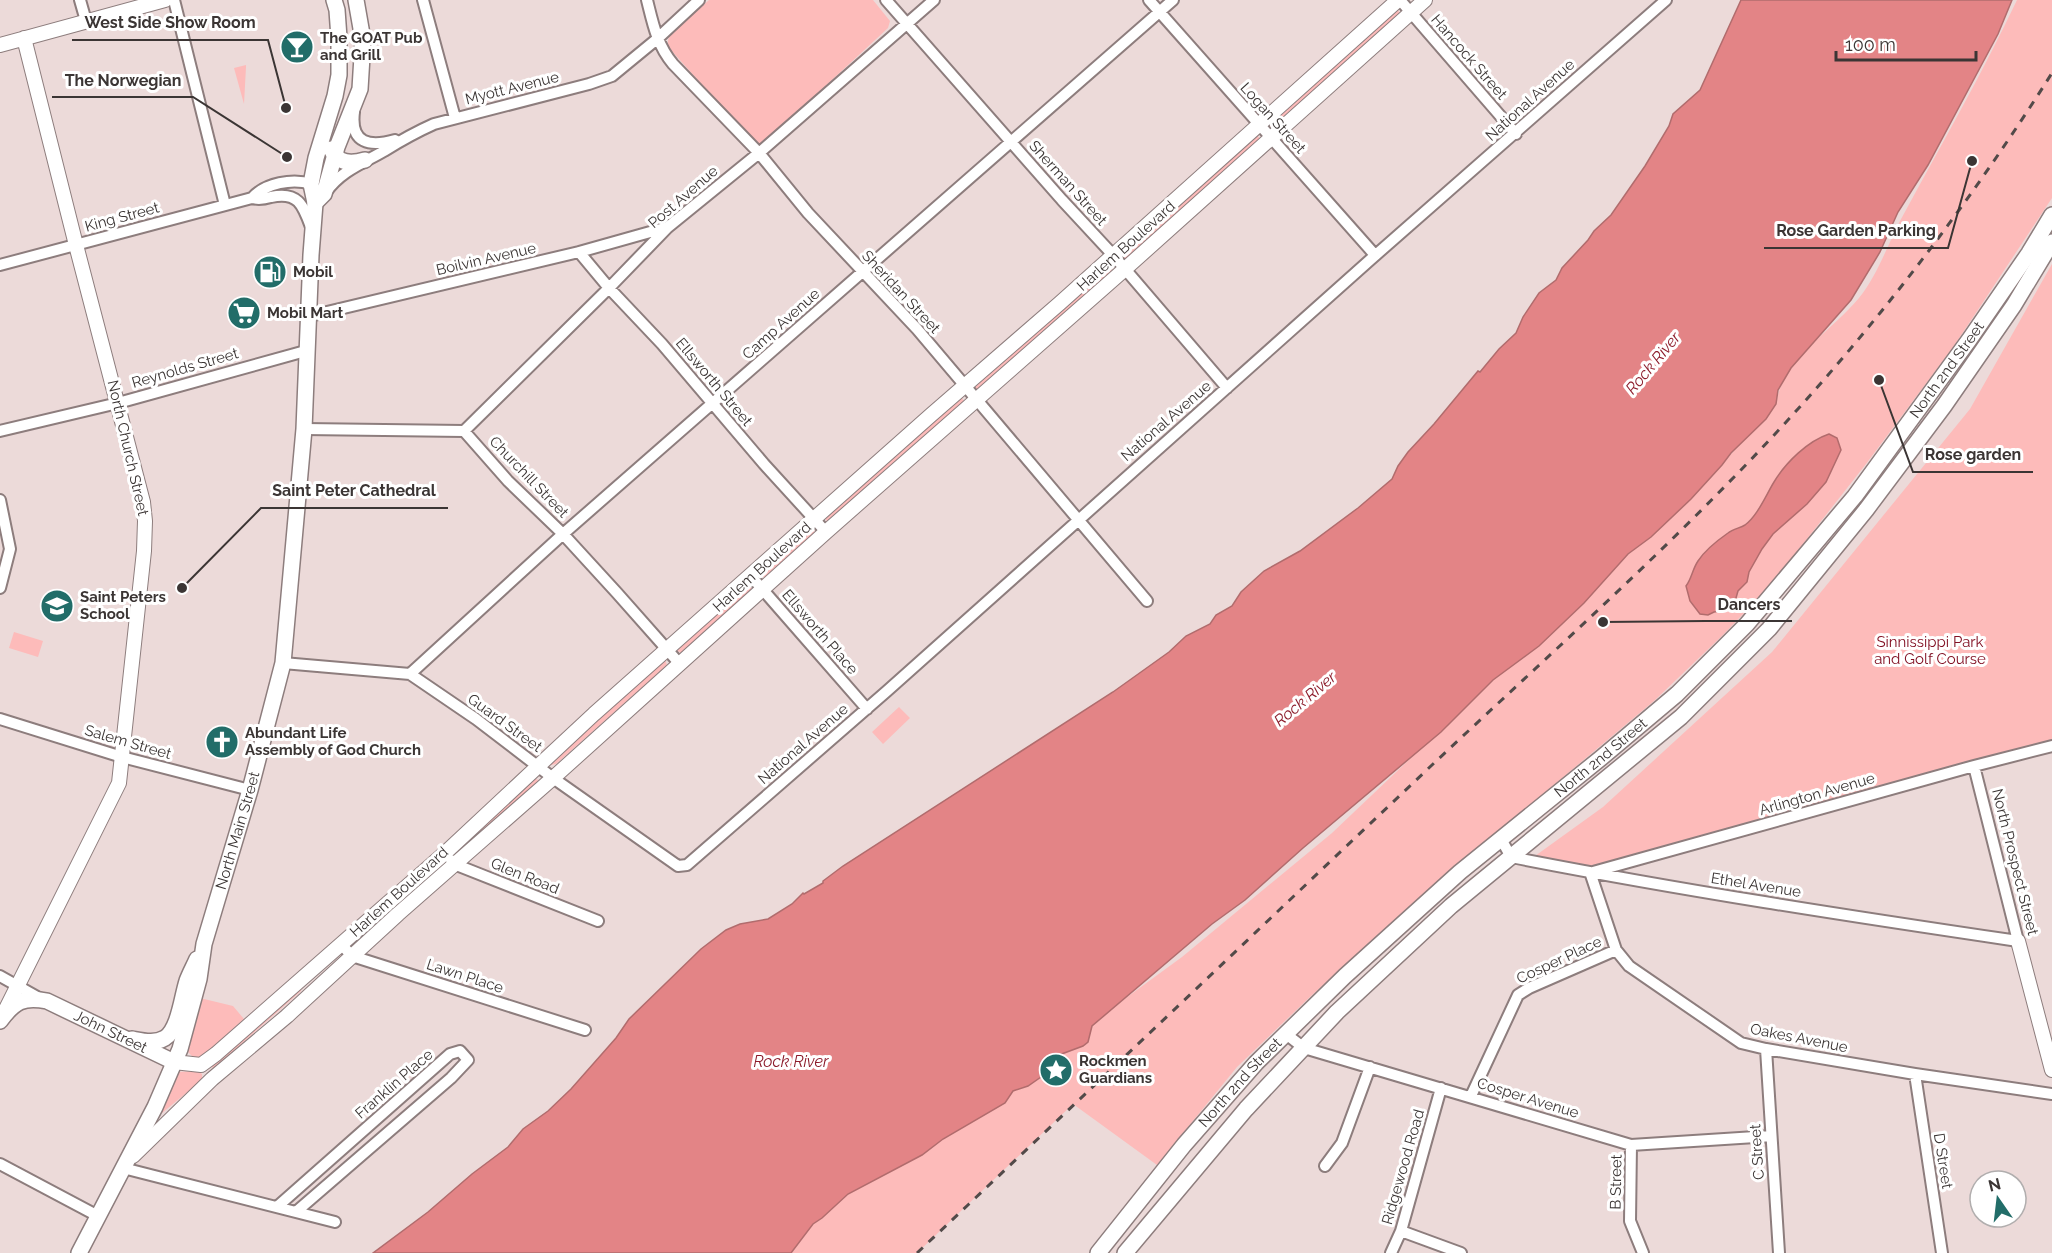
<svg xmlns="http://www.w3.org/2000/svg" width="2052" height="1253" viewBox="0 0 2052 1253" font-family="Raleway,sans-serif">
<rect width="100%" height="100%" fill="#ecdad9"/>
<path fill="#fdbbba" d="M 709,0 L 873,0 L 890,21 L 888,28 L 764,143 L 759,144 L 754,143 L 670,49 C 667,43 667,40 671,34 Z
M 2017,0 L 2052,0 L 2052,198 L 1954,346 L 1866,464 L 1770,586 L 1723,635 L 1654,701 L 1438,882 L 1311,996 L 1237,1067 L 1157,1165 L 1073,1104 L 917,1253 L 791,1253 L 813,1224 L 822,1218 L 848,1194 L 922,1155 L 943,1139 L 1004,1103 L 1013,1091 L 1028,1086 L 1041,1077 L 1049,1069 L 1053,1061 L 1059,1055 L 1083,1046 L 1088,1042 L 1092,1026 L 1119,1003 L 1182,957 L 1332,833 L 1493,680 L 1539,646 L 1584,603 L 1607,577 L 1618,562 L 1651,537 L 1691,499 L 1776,404 C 1783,358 1831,332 1859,298 C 1880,272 1889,239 1906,210 C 1944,140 1983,72 2017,0 Z
M 1398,10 L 1400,14 L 1273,127 L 1270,127 L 1269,124 Z
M 246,65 L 246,67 L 244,104 L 234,68 Z
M 1257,135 L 1260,139 L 1259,142 L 1127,258 L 1124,259 L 1122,258 L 1122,255 Z
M 2052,264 L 2052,746 L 1590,872 L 1535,856 L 1603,807 L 1772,652 L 1970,409 Z
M 1109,267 L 1112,271 L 1111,273 L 976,391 L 974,389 L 974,387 Z
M 961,397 L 964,401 L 963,404 L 828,522 L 826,520 L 826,517 Z
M 813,529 L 815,534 L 766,578 L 762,576 L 762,574 Z
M 747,586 L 751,587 L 751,592 L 683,653 L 677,651 L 677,649 Z
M 14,632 L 43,641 L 38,657 L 9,648 Z
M 665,660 L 667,665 L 556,764 L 551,765 L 550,763 Z
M 899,707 L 910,718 L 883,744 L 872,732 Z
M 534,778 L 538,780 L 537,783 L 460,850 L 455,850 Z
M 301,987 L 301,991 L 214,1068 L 211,1067 Z
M 200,998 L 233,1006 L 244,1019 L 204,1055 L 199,1058 L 194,1058 L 188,1052 L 187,1048 Z
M 198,1071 L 202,1074 L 202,1080 L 162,1113 L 160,1112 L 177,1072 Z"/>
<path fill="#e38486" stroke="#b16c6d" stroke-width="1.5" d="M 1741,0 L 2012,0 L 1998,34 L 1928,165 L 1898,212 L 1880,252 L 1851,300 L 1791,368 L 1778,390 L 1776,404 L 1766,419 L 1731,453 L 1722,465 L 1691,499 L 1651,537 L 1628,554 L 1584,603 L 1539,646 L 1493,680 L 1441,732 L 1303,848 L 1245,900 L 1212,924 L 1092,1026 L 1088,1042 L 1083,1046 L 1059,1055 L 1053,1061 L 1049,1069 L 1041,1077 L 1028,1086 L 1013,1091 L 1005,1103 L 943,1139 L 922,1155 L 848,1194 L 822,1218 L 813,1224 L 791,1253 L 373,1253 L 428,1212 L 472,1174 L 508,1147 L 523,1129 L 548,1111 L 571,1089 L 616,1038 L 629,1019 L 701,949 L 726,930 L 740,924 L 768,919 L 792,904 L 803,893 L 804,894 L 823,883 L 823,881 L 843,866 L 1113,692 L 1169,652 L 1186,636 L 1210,624 L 1216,615 L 1232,606 L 1241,592 L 1264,571 L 1300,551 L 1358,508 L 1392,479 L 1398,466 L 1408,452 L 1434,424 L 1478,371 L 1480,372 L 1499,349 L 1516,333 L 1523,317 L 1539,293 L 1556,280 L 1562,268 L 1588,240 L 1594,231 L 1611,215 L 1645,166 L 1669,126 L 1673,114 L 1700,90 Z
M 1829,434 L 1837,438 L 1841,450 L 1826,482 L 1807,504 L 1773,534 L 1762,549 L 1749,572 L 1747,582 L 1738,591 L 1734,605 L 1727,610 L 1714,612 L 1708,615 L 1700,614 L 1690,601 L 1686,586 C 1692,578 1692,570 1698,561 C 1705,550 1718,540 1728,533 C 1733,529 1740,528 1745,525 C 1758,515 1766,495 1774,482 C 1786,462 1808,441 1829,434 Z"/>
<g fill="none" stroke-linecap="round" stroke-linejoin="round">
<defs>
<path id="street" d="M 80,0 L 86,21
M 174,0 L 225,205
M 423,0 L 455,118
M 647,0 C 653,24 657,45 673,64 L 759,153 L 808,213 L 917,329 L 1147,601
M 886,0 L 1062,200 L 1113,255 L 1227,388
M 1149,0 L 1375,255
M 1400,0 L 1516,134
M 354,112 C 350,144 370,147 395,140
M 326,192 C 341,171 363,163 384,151 C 400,141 416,132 434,124 L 589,84 L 612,76 L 657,39 L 699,0
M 252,198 C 265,183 293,178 311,184
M 579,252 L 609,288 L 662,344 L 764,464 L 826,532
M 0,265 L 252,198 C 259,200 264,199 271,197 C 298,191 303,205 311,227
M 310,316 L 579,252 L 668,227
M 304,429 L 464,431 L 508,481 L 563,534 L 617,593 L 679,663
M 0,431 L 118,403 L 309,350
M 464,431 L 609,288 L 668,227 L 759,153 L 934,0
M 0,500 L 10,549 L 0,588
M 750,575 L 867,709
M 283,663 L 410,674 L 476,719 L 553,778 L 678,866 L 687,865 L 887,691 L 1370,260 L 1666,0
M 410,674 L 563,534 L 1173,0
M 0,719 L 122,757 L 250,790
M 1501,839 L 1511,857 C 1679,890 1849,916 2018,941 L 1974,766
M 451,860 L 454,864 L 598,921
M 1590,872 L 1616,950 L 1629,966 L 1741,1043 L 1766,1049 L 1915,1074 L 2052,1094
M 1593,872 L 1974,766 L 2052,746
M 341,944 L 352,956 L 585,1030
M 0,976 L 41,999
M 1286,1034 L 1304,1048 L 1631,1145 L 1771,1136
M 1766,1049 L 1779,1253
M 1915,1074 L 1942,1253
M 1471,1096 L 1518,995 L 1529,988 L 1616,950
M 1631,1145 L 1630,1221 L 1643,1253
M 0,1164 L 98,1216
M 1325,1166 L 1342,1143 L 1370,1067
M 123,1168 L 335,1222
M 278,1206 L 450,1054 L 460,1051 L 468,1060 L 451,1078 L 297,1211
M 1401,1231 L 1461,1253
M 1391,1253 L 1401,1231 L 1441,1088"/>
<path id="secondary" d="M 0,45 L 165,0
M 2018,941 L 2052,1070
M 3,1015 L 119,783 L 144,551 L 145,521 L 143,502 L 76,245 L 24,38
M 174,1062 L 201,1065 L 216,1054 L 445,853 L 594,714 L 931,415 L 1060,303 L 1398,0
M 133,1156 L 212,1079 L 287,1016 L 398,914 L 553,778 L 826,532 L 1125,269 L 1425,0"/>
<g id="primary">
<path d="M 331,149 C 338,164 351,164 365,160"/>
<path d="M 315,203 L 324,194 L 337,147 L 360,89 L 363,40 L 356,0"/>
<path id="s1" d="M 0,1021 C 14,1002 23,996 47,1001 L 174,1062"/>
<path d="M 132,1039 C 143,1041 155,1044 165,1038 C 179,1029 182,996 187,981 C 190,973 194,966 197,959"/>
<path id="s2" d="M 79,1253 L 155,1107 L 180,1049 L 199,979 L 204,944 L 250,790 L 283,663 L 304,429 L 311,255 L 315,203 L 311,184 L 316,158 L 335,96 L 339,75 L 339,38 L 337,10 L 334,0"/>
<path id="s3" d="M 1098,1253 L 1184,1145 L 1256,1063 L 1345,976 L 1460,872 L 1601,758 L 1677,694 L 1747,624 L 1855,496 L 1969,340 L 2029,253 L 2052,215"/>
<path d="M 1125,1253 L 1246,1109 L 1337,1012 L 1451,906 L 1681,717 L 1769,629 L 1866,510 L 1944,406 L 2014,305 L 2052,242"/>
</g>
</defs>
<use href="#street" stroke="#8d7d7d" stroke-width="14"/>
<use href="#secondary" stroke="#8d7d7d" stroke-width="16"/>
<use href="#primary" stroke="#8d7d7d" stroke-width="18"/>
<use href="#street" stroke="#fff" stroke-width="10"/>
<use href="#secondary" stroke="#fff" stroke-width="14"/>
<use href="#primary" stroke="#fff" stroke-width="15"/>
<path stroke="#524a49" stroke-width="3" stroke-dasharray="8 8" stroke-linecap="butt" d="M 917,1253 C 1089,1091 1260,928 1432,765 C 1534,669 1639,575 1736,475 C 1855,353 1961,217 2052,73"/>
</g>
<defs>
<symbol id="bar-disc" viewBox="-11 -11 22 22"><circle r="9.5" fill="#226d69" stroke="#fff"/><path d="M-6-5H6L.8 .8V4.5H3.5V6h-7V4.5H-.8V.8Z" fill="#fff"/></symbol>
<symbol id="fuel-disc" viewBox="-11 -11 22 22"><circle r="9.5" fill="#226d69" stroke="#fff"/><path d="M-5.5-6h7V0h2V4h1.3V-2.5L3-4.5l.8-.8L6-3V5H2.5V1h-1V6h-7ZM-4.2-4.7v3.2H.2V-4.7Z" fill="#fff"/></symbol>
<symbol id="supermarket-disc" viewBox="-11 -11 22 22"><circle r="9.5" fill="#226d69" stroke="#fff"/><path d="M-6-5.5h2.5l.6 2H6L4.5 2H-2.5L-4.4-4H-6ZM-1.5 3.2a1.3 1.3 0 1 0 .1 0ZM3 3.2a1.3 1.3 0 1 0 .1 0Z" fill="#fff"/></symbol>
<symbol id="school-disc" viewBox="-11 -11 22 22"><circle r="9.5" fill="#226d69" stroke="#fff"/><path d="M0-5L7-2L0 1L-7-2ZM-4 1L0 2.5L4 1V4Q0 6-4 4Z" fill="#fff"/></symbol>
<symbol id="church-disc" viewBox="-11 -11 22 22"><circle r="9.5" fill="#226d69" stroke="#fff"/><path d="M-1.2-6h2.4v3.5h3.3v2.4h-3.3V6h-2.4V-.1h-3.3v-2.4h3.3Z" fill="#fff"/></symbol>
<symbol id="sight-disc" viewBox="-11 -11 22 22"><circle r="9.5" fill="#226d69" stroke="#fff"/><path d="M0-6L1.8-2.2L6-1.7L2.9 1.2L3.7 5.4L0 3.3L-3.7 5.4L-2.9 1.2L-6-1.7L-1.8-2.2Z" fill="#fff"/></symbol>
</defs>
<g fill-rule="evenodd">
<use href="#bar-disc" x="278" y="28" width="38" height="38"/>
<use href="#fuel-disc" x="251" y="253" width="38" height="38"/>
<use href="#supermarket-disc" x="225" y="294" width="38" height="38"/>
<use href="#school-disc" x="38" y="587" width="38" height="38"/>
<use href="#church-disc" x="203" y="723" width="38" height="38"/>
<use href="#sight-disc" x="1037" y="1051" width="38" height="38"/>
</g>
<g text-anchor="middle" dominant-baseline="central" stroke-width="6" stroke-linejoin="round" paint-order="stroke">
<g font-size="15" font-weight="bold" fill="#3b3534" stroke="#fff" text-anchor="start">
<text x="320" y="38">The GOAT Pub<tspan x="320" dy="17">and Grill</tspan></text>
<text x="293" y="272">Mobil</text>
<text x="267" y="313">Mobil Mart</text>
<text x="80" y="597">Saint Peters<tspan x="80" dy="17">School</tspan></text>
<text x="245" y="733">Abundant Life<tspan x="245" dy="17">Assembly of God Church</tspan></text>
<text x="1079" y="1061">Rockmen<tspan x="1079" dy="17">Guardians</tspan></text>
</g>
<g font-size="15" fill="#3b3534" stroke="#fff">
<text transform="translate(1469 57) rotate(49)">Hancock Street</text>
<text transform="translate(512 88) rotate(-14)">Myott Avenue</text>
<text transform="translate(1530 100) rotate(-42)">National Avenue</text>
<text transform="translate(1273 118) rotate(48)">Logan Street</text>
<text transform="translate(1068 183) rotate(48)">Sherman Street</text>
<text transform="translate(683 197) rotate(-41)">Post Avenue</text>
<text transform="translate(122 217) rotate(-15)">King Street</text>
<text transform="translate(1126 246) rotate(-42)">Harlem Boulevard</text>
<text transform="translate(486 259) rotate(-13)">Boilvin Avenue</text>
<text transform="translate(901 292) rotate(47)">Sheridan Street</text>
<text transform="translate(781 324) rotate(-42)">Camp Avenue</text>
<text transform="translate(185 368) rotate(-16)">Reynolds Street</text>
<text stroke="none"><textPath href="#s3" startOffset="1230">North 2nd Street</textPath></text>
<text transform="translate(714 382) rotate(50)">Ellsworth Street</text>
<text transform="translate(1166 421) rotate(-41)">National Avenue</text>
<text transform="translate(128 448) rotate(77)">North Church Street</text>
<text transform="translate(529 477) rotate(46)">Churchill Street</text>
<text transform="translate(762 567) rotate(-42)">Harlem Boulevard</text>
<text transform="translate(820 632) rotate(49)">Ellsworth Place</text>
<text transform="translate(505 723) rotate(36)">Guard Street</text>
<text transform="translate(128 742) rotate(16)">Salem Street</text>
<text transform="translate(803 744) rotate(-41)">National Avenue</text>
<text stroke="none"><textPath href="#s3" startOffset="708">North 2nd Street</textPath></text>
<text transform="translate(1817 794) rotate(-16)">Arlington Avenue</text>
<text stroke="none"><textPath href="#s2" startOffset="454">North Main Street</textPath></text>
<text transform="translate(2015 862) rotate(76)">North Prospect Street</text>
<text transform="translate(525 876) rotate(22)">Glen Road</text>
<text transform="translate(1756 885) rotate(9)">Ethel Avenue</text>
<text transform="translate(399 892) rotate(-42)">Harlem Boulevard</text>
<text transform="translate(1559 960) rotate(-25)">Cosper Place</text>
<text transform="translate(465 976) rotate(18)">Lawn Place</text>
<text stroke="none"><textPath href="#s1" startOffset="126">John Street</textPath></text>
<text transform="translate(1799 1038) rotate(11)">Oakes Avenue</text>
<text stroke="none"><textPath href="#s3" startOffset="222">North 2nd Street</textPath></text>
<text transform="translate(394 1084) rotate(-41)">Franklin Place</text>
<text transform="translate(1528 1098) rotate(17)">Cosper Avenue</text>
<text transform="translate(1757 1152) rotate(-94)">C Street</text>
<text transform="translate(1943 1161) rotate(81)">D Street</text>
<text transform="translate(1403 1167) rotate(-74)">Ridgewood Road</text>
<text transform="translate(1616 1182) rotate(-89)">B Street</text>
</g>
<g font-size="15" fill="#821023" stroke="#fff">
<text x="1930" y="642">Sinnissippi Park<tspan x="1930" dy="17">and Golf Course</tspan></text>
</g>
<g font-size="16" font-style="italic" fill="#8c1c2b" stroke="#fff">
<text transform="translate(1653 363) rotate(-50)">Rock River</text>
<text transform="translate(1305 699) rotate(-40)">Rock River</text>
<text x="791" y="1061">Rock River</text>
</g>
</g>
<path fill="none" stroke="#3b3534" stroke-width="2" d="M286 108L268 40H72M287 157L193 97H52M1972 161L1948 248H1764M1879 380L1913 472H2033M182 588L261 508H448M1603 622L1705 621H1792"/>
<g fill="#3b3534" stroke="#fff" stroke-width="2">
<circle cx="286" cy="108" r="6"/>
<circle cx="287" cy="157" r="6"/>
<circle cx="1972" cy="161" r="6"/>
<circle cx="1879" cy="380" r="6"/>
<circle cx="182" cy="588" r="6"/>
<circle cx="1603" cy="622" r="6"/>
</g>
<g font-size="16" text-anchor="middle" font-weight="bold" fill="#3b3534" stroke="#fff" stroke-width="6" stroke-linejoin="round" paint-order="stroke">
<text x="170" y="28">West Side Show Room</text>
<text x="123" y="86">The Norwegian</text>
<text x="1856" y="236">Rose Garden Parking</text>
<text x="1973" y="460">Rose garden</text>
<text x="354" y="496">Saint Peter Cathedral</text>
<text x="1749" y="610">Dancers</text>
</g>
<g transform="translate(1998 1199) rotate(346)"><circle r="28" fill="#ffffff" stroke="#b1aeae" stroke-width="1.5"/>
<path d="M0-4.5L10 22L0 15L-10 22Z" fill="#226d69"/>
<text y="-9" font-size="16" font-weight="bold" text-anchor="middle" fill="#3b3534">N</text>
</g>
<path d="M1836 51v9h140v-9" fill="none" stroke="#3b3534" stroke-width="3"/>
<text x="1845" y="51" font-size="18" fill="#3b3534" stroke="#ffffff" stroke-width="4.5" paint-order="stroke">100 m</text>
</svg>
